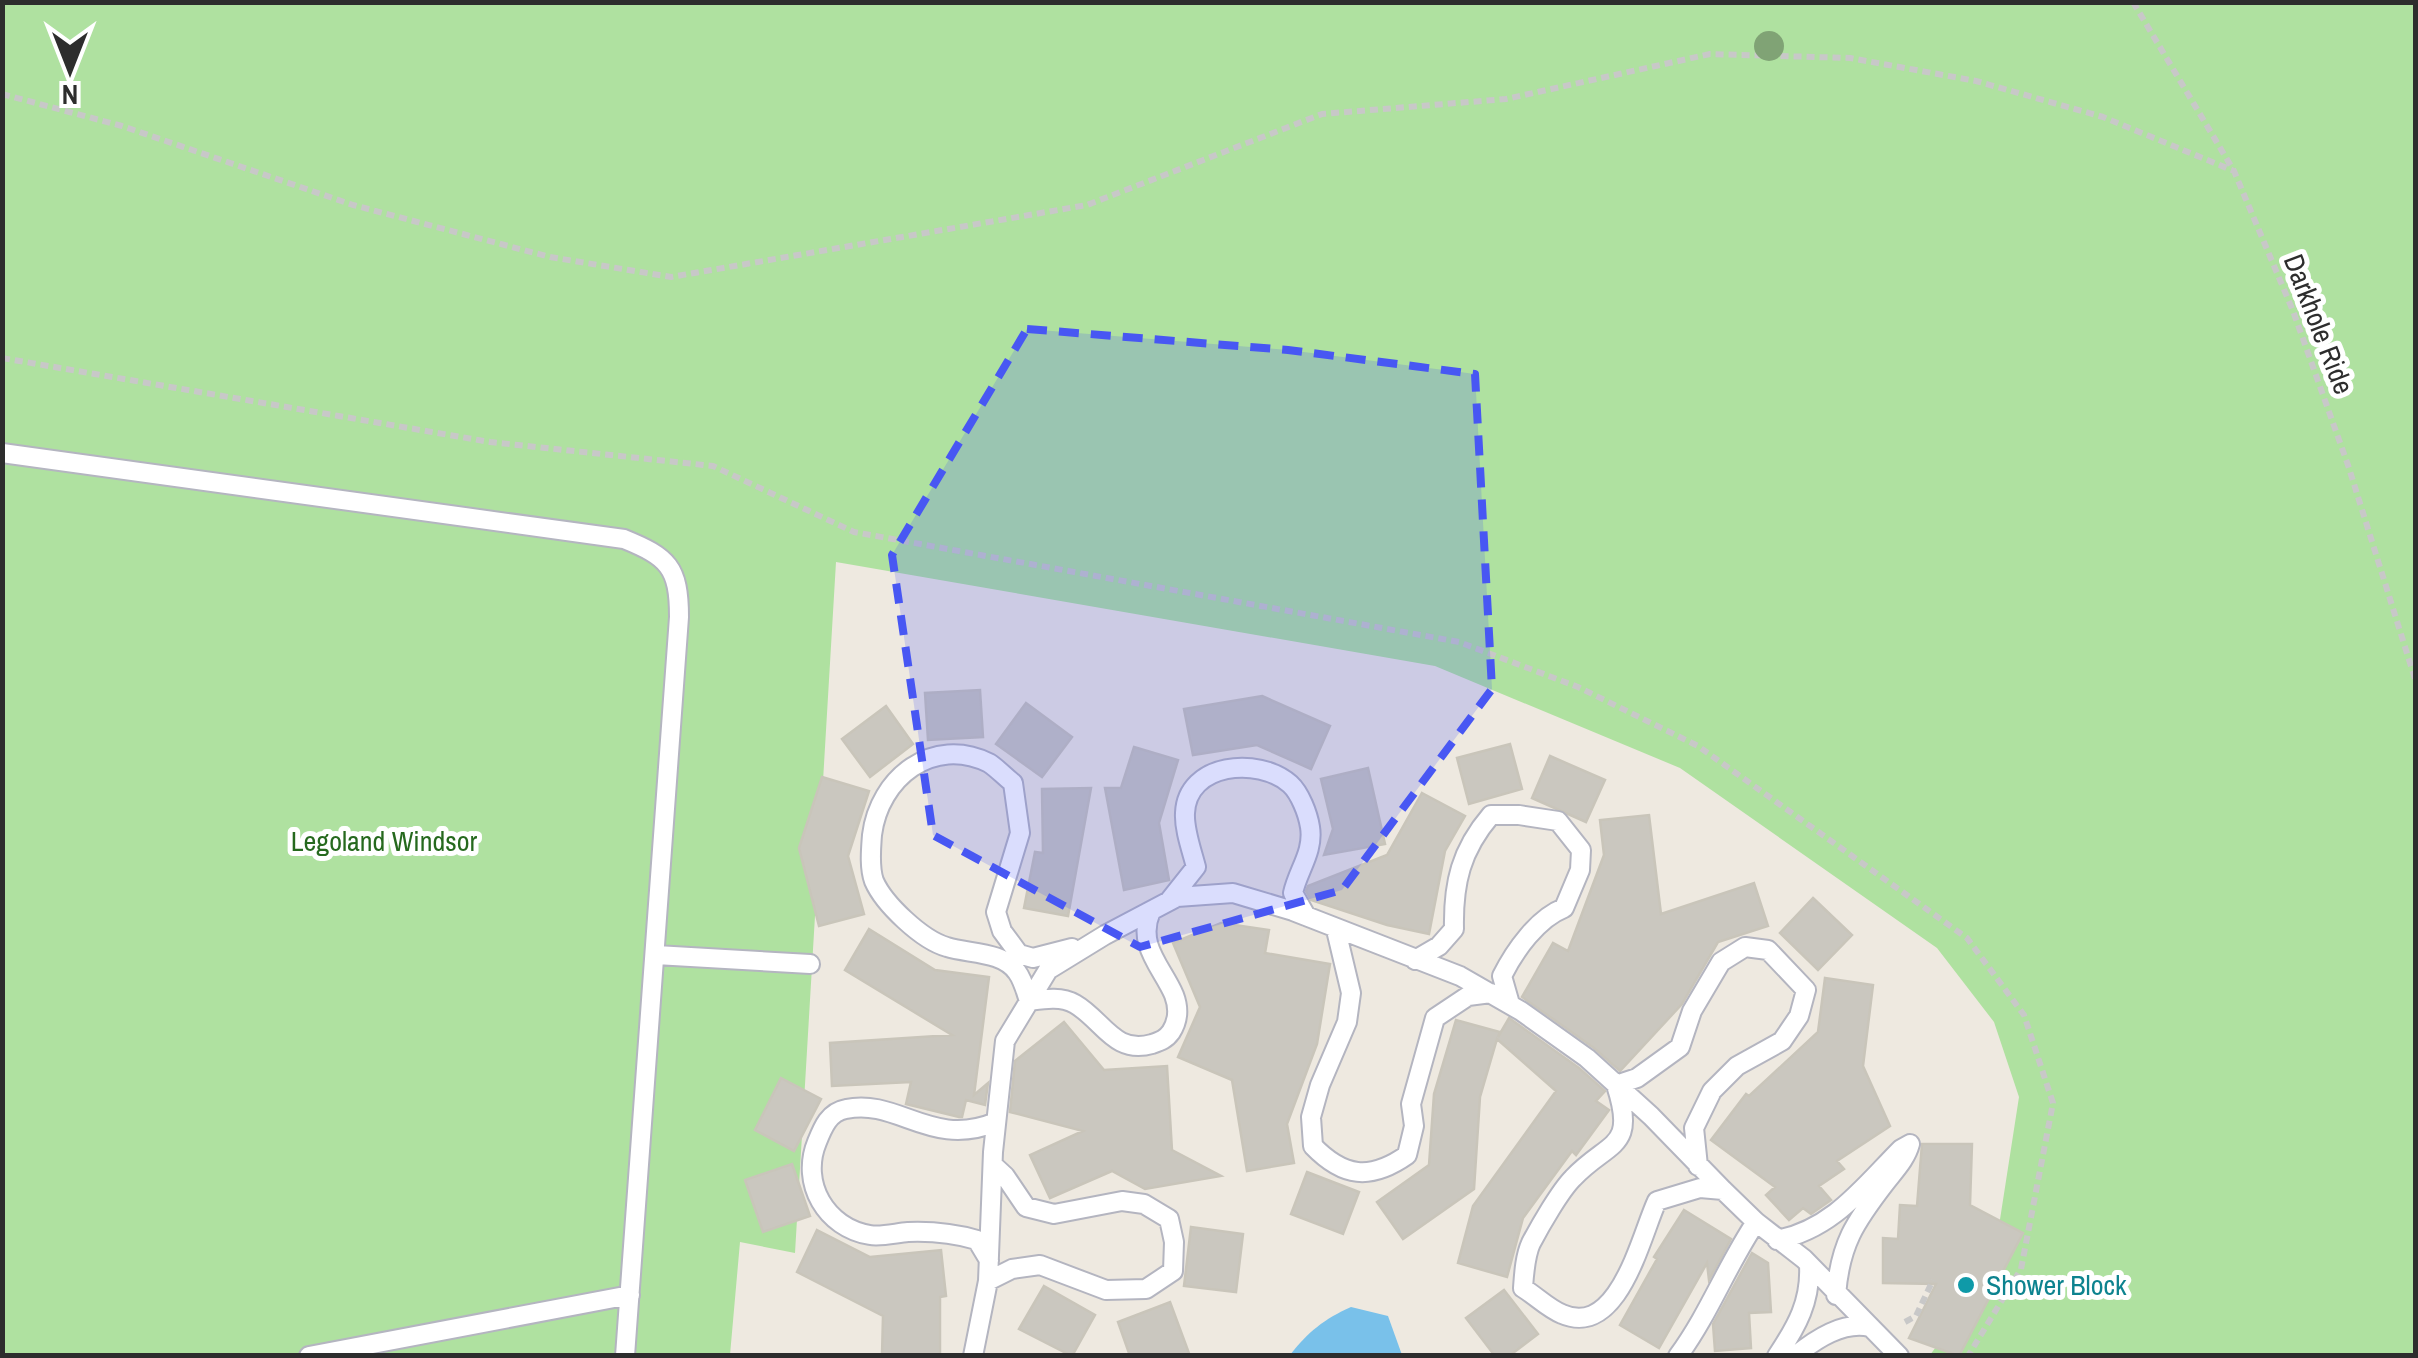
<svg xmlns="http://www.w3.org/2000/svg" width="2418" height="1358" viewBox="0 0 2418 1358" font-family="'Archivo Narrow',sans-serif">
<rect width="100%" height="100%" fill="#eee9e0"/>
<path fill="#afe1a0" d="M 3,3 L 2415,3 L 2415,1355 L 1930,1355 L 1992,1271 L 2019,1097 L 1994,1022 L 1937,948 L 1680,768 L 1435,666 L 836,562 L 795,1253 L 740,1242 L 730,1355 L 3,1356 Z"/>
<path fill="#79c1ea" d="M 1351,1307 L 1388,1316 L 1402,1355 L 1290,1355 C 1308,1332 1324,1319 1351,1307 Z"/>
<path fill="#cac7bf" stroke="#c9c5ba" stroke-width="2.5" d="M 980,690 L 983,737 L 928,740 L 925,693 Z
M 1262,696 L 1330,726 L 1311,769 L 1257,745 L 1193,755 L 1184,709 Z
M 1026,703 L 1072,737 L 1042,777 L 996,744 Z
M 886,706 L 913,744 L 870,777 L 842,739 Z
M 1510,744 L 1522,789 L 1469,804 L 1457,758 Z
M 1134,747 L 1178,760 L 1159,823 L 1169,880 L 1124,890 L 1105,788 L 1121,788 Z
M 1550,756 L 1605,780 L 1586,822 L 1532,798 Z
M 1368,768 L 1385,844 L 1324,855 L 1333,829 L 1321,779 Z
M 822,777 L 869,791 L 848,856 L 864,914 L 819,926 L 799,848 Z
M 1091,788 L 1068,916 L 1024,908 L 1035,852 L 1043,853 L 1042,789 Z
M 1422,793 L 1465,816 L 1445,851 L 1429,934 L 1387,925 L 1311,900 L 1306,891 L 1308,886 L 1387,855 Z
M 1649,815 L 1661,914 L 1754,883 L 1768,926 L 1718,942 L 1682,1004 L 1620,1071 L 1594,1048 L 1522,997 L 1553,943 L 1568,951 L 1604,855 L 1600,820 Z
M 1813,898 L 1852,935 L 1818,970 L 1780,933 Z
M 1221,923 L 1269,930 L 1265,953 L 1330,964 L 1317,1044 L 1287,1124 L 1294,1163 L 1247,1171 L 1232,1080 L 1178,1057 L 1200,1007 L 1173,943 Z
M 869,929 L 935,970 L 989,977 L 974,1095 L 988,1083 L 985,1105 L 966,1100 L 962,1117 L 959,1117 L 906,1104 L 911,1082 L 832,1086 L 830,1043 L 952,1035 L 845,970 Z
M 1825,978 L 1873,985 L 1863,1066 L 1890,1126 L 1837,1161 L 1844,1169 L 1819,1186 L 1831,1200 L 1811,1214 L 1803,1208 L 1789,1220 L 1766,1195 L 1775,1187 L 1711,1140 L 1746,1094 L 1749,1096 L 1818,1032 Z
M 1509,1018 L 1579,1068 L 1605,1091 L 1596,1101 L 1609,1110 L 1576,1155 L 1572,1151 L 1523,1218 L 1507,1277 L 1458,1263 L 1473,1206 L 1556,1091 L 1497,1039 L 1480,1097 L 1474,1189 L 1403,1239 L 1377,1202 L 1429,1165 L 1434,1094 L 1456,1020 L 1500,1032 L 1498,1037 Z
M 1064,1022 L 1104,1070 L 1167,1066 L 1172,1150 L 1221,1176 L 1145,1189 L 1112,1171 L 1050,1198 L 1030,1155 L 1083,1131 L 1010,1112 L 1015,1061 Z
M 781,1078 L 821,1099 L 794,1151 L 755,1130 Z
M 1922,1144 L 1972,1144 L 1970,1205 L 2023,1233 L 1959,1356 L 1909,1338 L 1936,1284 L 1883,1283 L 1883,1238 L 1898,1239 L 1900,1205 L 1917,1206 Z
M 792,1164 L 810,1216 L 763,1232 L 745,1180 Z
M 1307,1172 L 1359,1192 L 1343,1234 L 1291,1214 Z
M 1684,1210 L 1731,1239 L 1709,1280 L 1707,1263 L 1659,1348 L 1620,1325 L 1657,1259 L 1654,1257 Z
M 1191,1227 L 1243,1234 L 1236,1292 L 1184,1286 Z
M 817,1230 L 870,1257 L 941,1250 L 946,1296 L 940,1297 L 940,1356 L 882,1356 L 883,1316 L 797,1272 Z
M 1752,1253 L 1768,1263 L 1771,1312 L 1749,1313 L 1751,1348 L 1715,1351 L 1713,1324 Z
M 1044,1286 L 1095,1315 L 1072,1356 L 1019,1329 Z
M 1504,1290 L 1538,1334 L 1509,1356 L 1495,1356 L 1466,1318 Z
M 1170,1302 L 1190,1356 L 1130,1356 L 1118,1322 Z"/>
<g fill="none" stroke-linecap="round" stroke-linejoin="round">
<defs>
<path id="service" d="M 2,453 L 624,539 C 668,557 679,567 679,617 L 625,1356
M 1169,901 L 1196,867 C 1192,851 1184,830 1185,813 C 1187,763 1258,756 1290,784 C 1300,793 1308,814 1310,827 C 1314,852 1298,870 1293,893 L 1306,916
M 1336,930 L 1351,993 L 1347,1022 L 1320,1085 L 1311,1117 L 1313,1146 C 1343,1177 1370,1181 1407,1155 L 1414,1126 L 1411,1104 L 1435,1018 L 1468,996 L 1491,993
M 1072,948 L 1033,958 L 1019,954 L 1002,931 L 996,912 L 1020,833 L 1013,783 C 1005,777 997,768 989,763 C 933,735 879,778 872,835 C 871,849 869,867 874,881 C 884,904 922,940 947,947 C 969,954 1002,951 1017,972 C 1023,980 1026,992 1029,1001 C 1044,999 1061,996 1075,1004 C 1103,1020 1114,1055 1152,1044 C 1161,1041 1166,1039 1171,1032 C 1178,1021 1179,1008 1174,995 C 1162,967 1136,945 1151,911
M 656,955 L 810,964
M 1415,960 L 1439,946 L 1454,929 C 1453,883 1461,850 1491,815 L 1519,815 L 1558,821 L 1581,850 L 1580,870 L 1564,908 C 1538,918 1515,950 1502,976 L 1510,1004
M 1698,1166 L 1694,1128 L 1712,1091 L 1737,1066 L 1782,1041 L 1799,1016 L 1806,990 L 1768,950 L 1745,947 L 1721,962 L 1692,1011 L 1680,1047 L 1637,1078 L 1616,1085 C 1637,1150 1609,1140 1573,1178 C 1560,1191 1540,1226 1531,1243 C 1525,1256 1524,1274 1523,1288 C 1536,1296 1549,1309 1562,1314 C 1619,1339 1641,1235 1657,1201 L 1700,1188 L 1723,1190
M 1777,1240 C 1833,1229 1863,1187 1901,1149 L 1910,1144 C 1906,1159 1895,1170 1885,1183 C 1855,1222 1840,1244 1836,1295
M 989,1260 L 977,1240 C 953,1233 933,1231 908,1232 C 896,1233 881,1237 870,1235 C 826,1228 800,1183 817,1142 C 823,1127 829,1112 846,1109 C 898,1098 931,1149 996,1122
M 988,1281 L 1012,1269 L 1040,1265 L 1106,1290 L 1146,1289 L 1173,1271 L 1174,1242 L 1169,1219 L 1144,1204 L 1122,1201 L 1054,1214 L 1026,1207 L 1005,1176 L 993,1165
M 309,1356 L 630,1295
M 973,1356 L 988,1281 L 993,1152 L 1005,1041 L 1048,970 L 1105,935 L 1177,897 L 1233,893 L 1293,911 L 1460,976 L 1521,1011 L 1587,1058 L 1651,1116 L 1723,1190 L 1756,1222 L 1804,1259 L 1899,1356
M 1678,1356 C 1709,1314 1727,1265 1756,1222
M 1777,1356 C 1797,1326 1811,1301 1809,1265
M 1795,1356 C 1816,1339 1843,1321 1870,1327"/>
</defs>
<use href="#service" stroke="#b4b5c0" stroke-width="22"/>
<path stroke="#c8c8c8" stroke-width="6" stroke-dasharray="8 5" stroke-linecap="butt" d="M 2133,2 L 2234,171 L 2293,311 L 2348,465 L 2416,682
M 2,94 L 122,126 L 353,205 L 550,257 L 671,277 L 1087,205 L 1322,114 L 1506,99 L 1710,54 L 1850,58 L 1976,81 L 2103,117 L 2234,171
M 2,358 L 490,442 L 713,466 L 854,532 L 1459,642 L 1578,687 L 1698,746 L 1967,938 L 2024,1015 L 2053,1103 L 2021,1269 L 1968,1356
M 1905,1322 L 1916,1316 L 1933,1280"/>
<use href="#service" stroke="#fff" stroke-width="18"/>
</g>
<circle fill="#80a375" cx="1769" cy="46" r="15"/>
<path fill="#4857f3" fill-opacity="0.2" stroke="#4857f3" stroke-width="8" stroke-dasharray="20 12" stroke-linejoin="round" d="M 1027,329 L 1288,350 L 1475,374 L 1492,689 L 1342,890 L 1140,947 L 933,835 L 892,555 Z"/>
<circle fill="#0f9aa8" stroke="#fff" stroke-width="4" cx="1966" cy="1285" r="10"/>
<g text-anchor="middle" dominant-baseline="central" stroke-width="10" stroke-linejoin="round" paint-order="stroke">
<g font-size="28" fill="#2d2d2d" stroke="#fff">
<text transform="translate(2319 324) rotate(69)">Darkhole Ride</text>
</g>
<g font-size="28" fill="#26691e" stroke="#fff">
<text x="384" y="841">Legoland Windsor</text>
</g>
<g font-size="28" fill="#0d838f" stroke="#fff" text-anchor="start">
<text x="1986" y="1285">Shower Block</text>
</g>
</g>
<rect width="2418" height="1358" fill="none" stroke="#2d2d2d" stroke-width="10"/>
<g transform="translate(70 70) rotate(180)" stroke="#ffffff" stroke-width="8" paint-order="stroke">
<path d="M0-8L18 38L0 25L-18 38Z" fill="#2d2d2d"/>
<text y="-15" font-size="28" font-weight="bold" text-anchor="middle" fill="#2d2d2d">N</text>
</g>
</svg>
